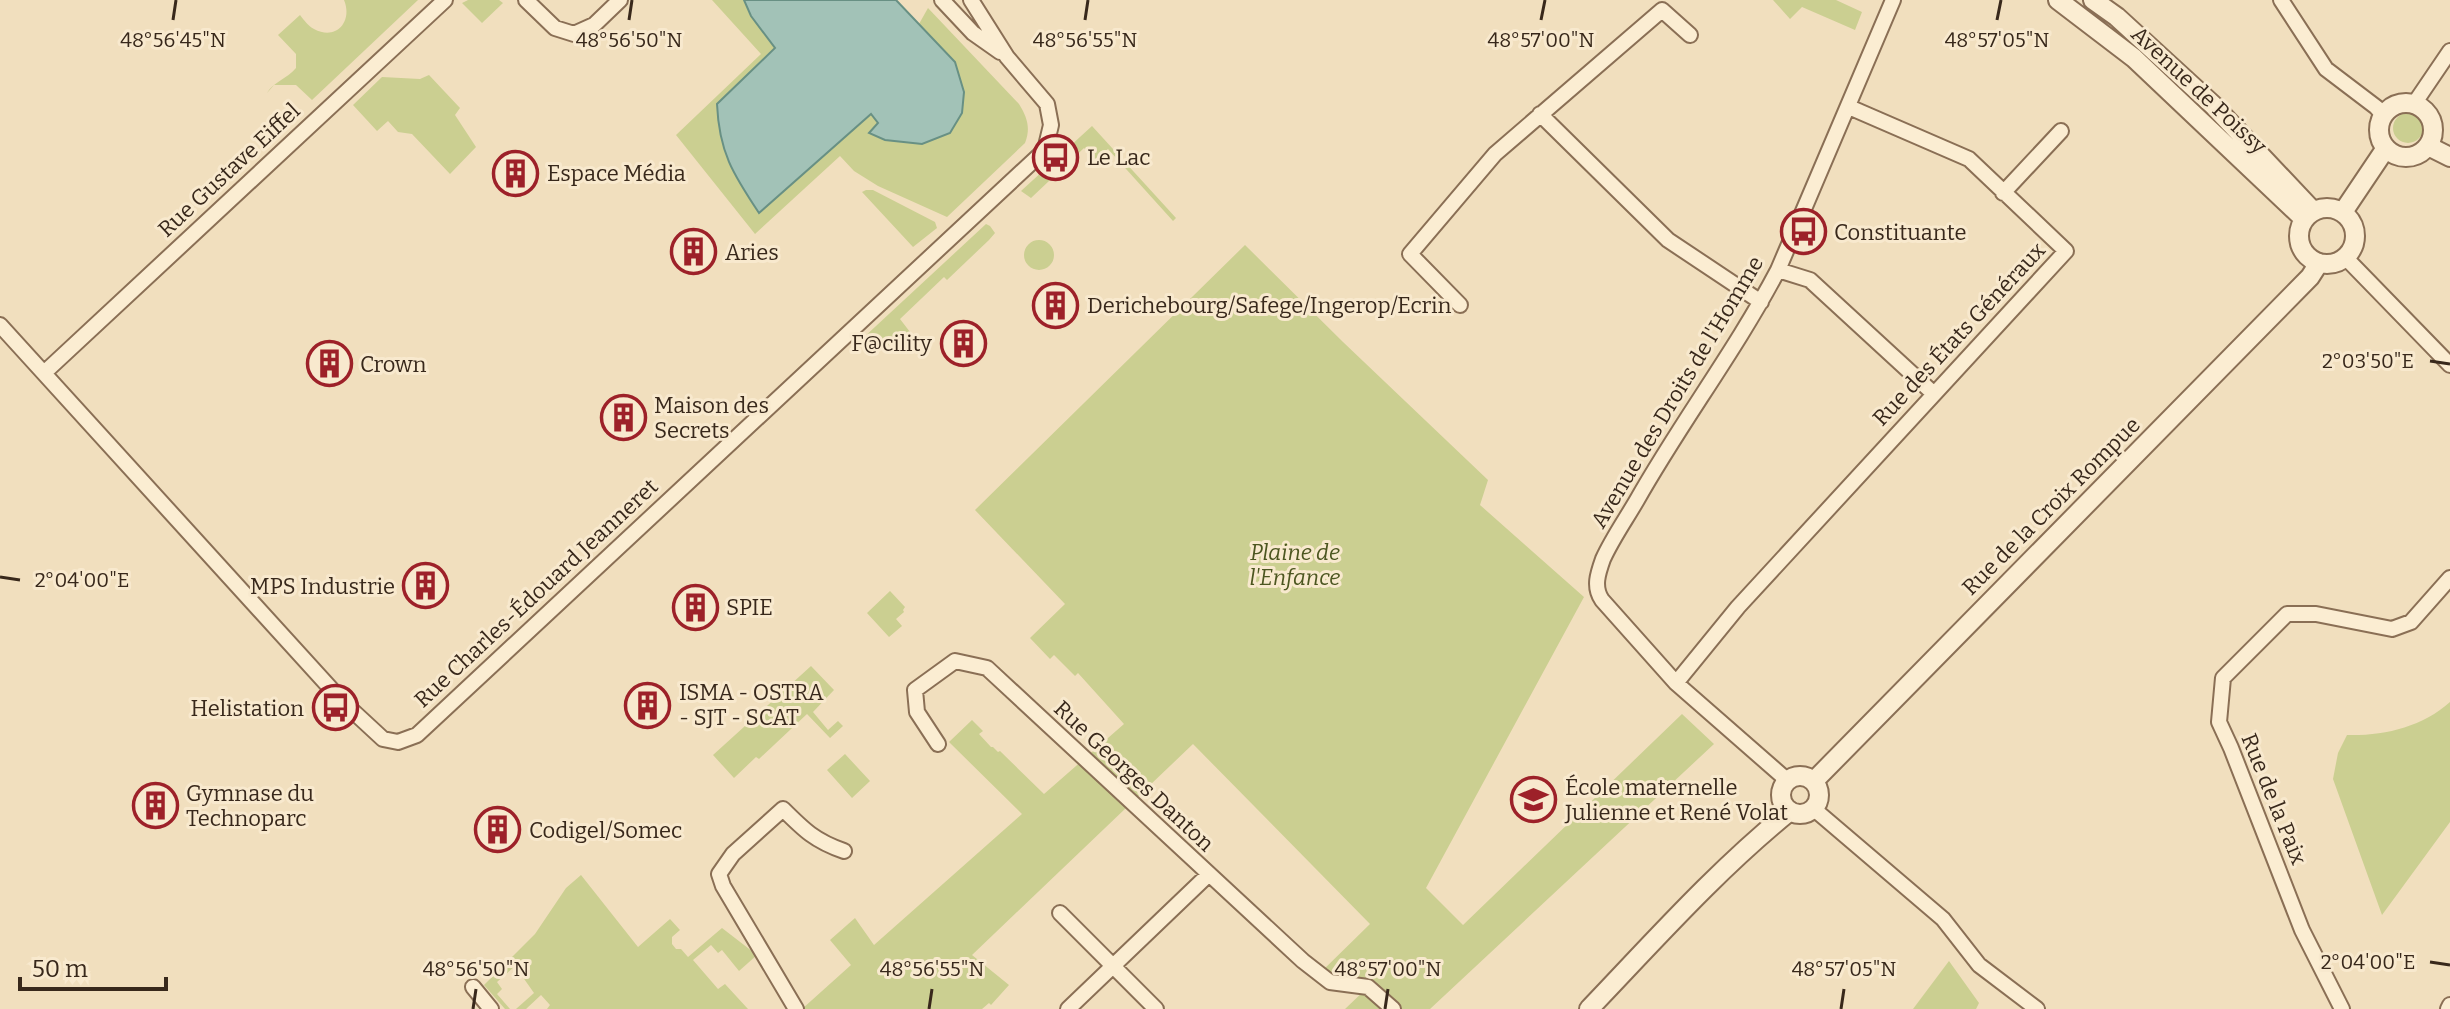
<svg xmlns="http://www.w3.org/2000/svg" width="2450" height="1009" viewBox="0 0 2450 1009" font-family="Bitter,serif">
<rect width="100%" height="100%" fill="#f1dfbe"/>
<path fill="#cbcf91" d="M 344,0 L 418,0 L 312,100 L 296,85 L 274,85 L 267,93 C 273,82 287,79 296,68 L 296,54 L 278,35 L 300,15 C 304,20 308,26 314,29 C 336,41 353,22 344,0 Z
M 468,0 L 499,0 L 503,3 L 482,23 L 462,3 Z
M 712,0 L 744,0 L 751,16 L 775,48 L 871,113 L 878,123 L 955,62 L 919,24 L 928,8 L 1019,104 C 1027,117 1031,128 1025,143 L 947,217 L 878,186 L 854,171 L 840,156 L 755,234 L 676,135 L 761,54 Z
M 1773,0 L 1836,0 L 1862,12 L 1855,30 L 1802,7 L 1790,19 Z
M 429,75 L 460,108 L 455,115 L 476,147 L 450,174 L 412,134 L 398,132 L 388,121 L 377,131 L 353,105 L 382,77 L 420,79 Z
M2393 128a15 15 0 1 1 30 0a15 15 0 1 1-30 0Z
M 1092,126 L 1176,218 L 1173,221 L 1108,149 L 1095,159 L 1084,148 L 1031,198 L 1021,191 Z
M 866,190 L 873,190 L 935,222 L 937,228 L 913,247 L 862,192 Z
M 986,224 L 990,226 L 995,233 L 989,240 L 947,280 L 944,277 L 900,319 L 910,332 L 898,345 L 862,344 L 862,339 Z
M1024 255a15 15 0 1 1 30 0a15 15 0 1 1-30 0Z
M 1245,245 L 1343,342 L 1488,480 L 1480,505 L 1584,597 L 1426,888 L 1463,925 L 1682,714 L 1714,744 L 1430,1009 L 1345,1009 L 1367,988 L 1319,974 L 1370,924 L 1193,744 L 972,955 L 1009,985 L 991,1005 L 989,1003 L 982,1009 L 802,1009 L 851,965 L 830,940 L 855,918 L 874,945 L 1022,814 L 949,742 L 972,720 L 983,731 L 979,734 L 991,747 L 993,747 L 998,752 L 1000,751 L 1044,794 L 1124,724 L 1078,673 L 1075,676 L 1054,655 L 1050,659 L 1030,638 L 1065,604 L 975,510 Z
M 890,591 L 905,607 L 903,610 L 904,612 L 896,619 L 902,626 L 889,637 L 867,613 Z
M 811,666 L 834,690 L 813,712 L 828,730 L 838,721 L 843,726 L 830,738 L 807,714 L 759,759 L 756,757 L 734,778 L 713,755 Z
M 2450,702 L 2450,822 L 2382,915 L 2333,779 L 2338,753 L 2347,735 C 2384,736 2422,727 2450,702 Z
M 845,754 L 870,781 L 852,798 L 827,770 Z
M 581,875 L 638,947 L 670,919 L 680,930 L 672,937 L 672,944 L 676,949 L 681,949 L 688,957 L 722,928 L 757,955 L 739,971 L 722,950 L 718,953 L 711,945 L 693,960 L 718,989 L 725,984 L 748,1009 L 547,1009 L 550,1005 L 541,995 L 526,1009 L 516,1009 L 534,993 L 515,966 L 497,982 L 502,989 L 497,994 L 510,1009 L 505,1009 L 484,985 L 535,934 L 566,888 Z
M 1949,961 L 1979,1003 L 1976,1009 L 1913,1009 Z"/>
<path fill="#a2c2b7" stroke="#689084" stroke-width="2" d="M 744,0 L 896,0 L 955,62 L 964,92 L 962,113 L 950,133 L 922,144 L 885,140 L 869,133 L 878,123 L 871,114 L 759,213 C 733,174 719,152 717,104 L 775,48 L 751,16 Z"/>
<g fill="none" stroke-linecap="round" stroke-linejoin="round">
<defs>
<path id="minor" d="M 526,0 L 555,28 L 574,34 L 594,25 L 620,0
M 942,0 L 973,33 L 1000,52
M 2281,0 L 2326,69 L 2376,107 L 2384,116
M 2414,104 L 2450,51
M 1540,114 L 1668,240 L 1761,302
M 2003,193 L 2061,131
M 2345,257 L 2450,365
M 1778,270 L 1810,280 L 1934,394
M 1460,305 L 1410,254 L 1495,154 L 1662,10 L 1690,35
M 0,325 L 343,702 L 383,739 L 398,742 L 417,735 L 1045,150 L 1051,125 L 1047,104 L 1007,57 L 971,0
M 44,373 L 445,0
M 1676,683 L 1738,607 L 2066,251 L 1969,159 L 1849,107
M 938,744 L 917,712 L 915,690 L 955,661 L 987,668 L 1303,961 L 1330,982 L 1368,987 L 1393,1009
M 1788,781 L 1676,683 L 1602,600 C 1593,587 1598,573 1603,559 C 1612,539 1626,519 1637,500 C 1681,422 1736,350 1778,270 L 1893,0
M 1814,809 L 1943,919 L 1979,965 L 2037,1009
M 1060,913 L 1156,1009
M 473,987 L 491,1009
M 796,1009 L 723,886 L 719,874 L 733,854 L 783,809 C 804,830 815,841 844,851
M 1068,1009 L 1208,875
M 2342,1009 L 2302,930 L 2231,748 L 2219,722 L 2223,678 L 2287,614 L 2316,614 L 2392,629 L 2411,622 L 2450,578
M 2448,1009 L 2450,1005"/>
<path id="tertiary" d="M 2058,0 L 2134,58 L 2304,219
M 2093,0 L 2117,17 L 2213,105 L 2313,211
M2379 130a27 27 0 1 1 54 0a27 27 0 1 1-54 0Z
M 2428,146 L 2450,157
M2299 236a28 28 0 1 1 56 0a28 28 0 1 1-56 0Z
M 2343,212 L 2386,148
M1781 795a19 19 0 1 1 38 0a19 19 0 1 1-38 0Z
M 1814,781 L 2310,277 L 2319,263
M 1589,1009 C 1654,941 1717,870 1790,811"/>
</defs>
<use href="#minor" stroke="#8a6f55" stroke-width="18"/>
<use href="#tertiary" stroke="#8a6f55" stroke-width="22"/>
<use href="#minor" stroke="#fbedd2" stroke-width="14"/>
<use href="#tertiary" stroke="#fbedd2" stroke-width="18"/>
</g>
<path fill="none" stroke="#38281b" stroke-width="3" d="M 173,20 L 176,0M 629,20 L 632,0M 1085,20 L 1088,0M 1541,20 L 1545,0M 1997,20 L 2001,0M 2430,361 L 2450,364M 0,577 L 20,580M 2430,962 L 2450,965M 473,1009 L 476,989M 929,1009 L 932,989M 1385,1009 L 1388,989M 1841,1009 L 1844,989"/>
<defs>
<symbol id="bus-ring" viewBox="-11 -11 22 22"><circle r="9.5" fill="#f8e9ce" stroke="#9d2129" stroke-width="1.5"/><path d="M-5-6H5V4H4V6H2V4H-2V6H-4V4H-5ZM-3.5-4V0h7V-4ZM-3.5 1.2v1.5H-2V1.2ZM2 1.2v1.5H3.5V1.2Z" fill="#9d2129"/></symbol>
<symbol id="building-ring" viewBox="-11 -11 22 22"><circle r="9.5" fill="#f8e9ce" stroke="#9d2129" stroke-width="1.5"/><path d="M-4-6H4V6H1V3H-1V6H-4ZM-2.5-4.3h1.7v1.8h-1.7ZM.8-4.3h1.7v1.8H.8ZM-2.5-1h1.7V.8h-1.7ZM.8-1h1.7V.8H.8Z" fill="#9d2129"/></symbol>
<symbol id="school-ring" viewBox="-11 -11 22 22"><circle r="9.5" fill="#f8e9ce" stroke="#9d2129" stroke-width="1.5"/><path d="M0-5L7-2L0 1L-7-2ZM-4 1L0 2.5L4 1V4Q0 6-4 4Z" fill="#9d2129"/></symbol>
</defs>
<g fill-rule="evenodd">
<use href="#bus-ring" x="1030" y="132" width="51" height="51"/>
<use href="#building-ring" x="490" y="148" width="51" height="51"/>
<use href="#bus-ring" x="1778" y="206" width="51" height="51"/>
<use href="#building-ring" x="668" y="226" width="51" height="51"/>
<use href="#building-ring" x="1030" y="280" width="51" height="51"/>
<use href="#building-ring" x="938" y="318" width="51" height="51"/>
<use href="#building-ring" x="304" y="338" width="51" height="51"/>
<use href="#building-ring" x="598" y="392" width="51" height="51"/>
<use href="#building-ring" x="400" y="560" width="51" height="51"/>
<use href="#building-ring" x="670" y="582" width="51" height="51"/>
<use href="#building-ring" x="622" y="680" width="51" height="51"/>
<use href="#bus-ring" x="310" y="682" width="51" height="51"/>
<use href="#school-ring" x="1508" y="774" width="51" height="51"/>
<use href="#building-ring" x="130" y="780" width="51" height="51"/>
<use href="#building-ring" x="472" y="804" width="51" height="51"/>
</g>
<g text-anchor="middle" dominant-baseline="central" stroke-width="6" stroke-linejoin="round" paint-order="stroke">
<g font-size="22" fill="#38281b" stroke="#f8e9ce">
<text transform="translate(2199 90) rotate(43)">Avenue de Poissy</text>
<text transform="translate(229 170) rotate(-43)">Rue Gustave Eiffel</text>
<text transform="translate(1959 334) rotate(-47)">Rue des États Généraux</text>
<text transform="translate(1677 392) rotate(-59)">Avenue des Droits de l'Homme</text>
<text transform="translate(2051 506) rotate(-45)">Rue de la Croix Rompue</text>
<text transform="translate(536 593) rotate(-43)">Rue Charles-Édouard Jeanneret</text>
<text transform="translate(1134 776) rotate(43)">Rue Georges Danton</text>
<text transform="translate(2274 799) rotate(68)">Rue de la Paix</text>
</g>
<g font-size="22" fill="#38281b" stroke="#f8e9ce" text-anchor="start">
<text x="1087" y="157">Le Lac</text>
<text x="547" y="173">Espace Média</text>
<text x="1834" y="232">Constituante</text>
<text x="725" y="252">Aries</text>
<text x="1087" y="305">Derichebourg/Safege/Ingerop/Ecrin</text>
<text x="932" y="343" text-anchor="end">F@cility</text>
<text x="360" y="364">Crown</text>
<text x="654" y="405">Maison des<tspan x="654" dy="25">Secrets</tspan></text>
<text x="395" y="586" text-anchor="end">MPS Industrie</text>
<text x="726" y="607">SPIE</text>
<text x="679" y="692">ISMA - OSTRA<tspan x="679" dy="25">- SJT - SCAT</tspan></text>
<text x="304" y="708" text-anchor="end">Helistation</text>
<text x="1565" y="787">École maternelle<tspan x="1565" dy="25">Julienne et René Volat</tspan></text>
<text x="186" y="793">Gymnase du<tspan x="186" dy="25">Technoparc</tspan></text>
<text x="529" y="830">Codigel/Somec</text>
</g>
<g font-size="22" font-style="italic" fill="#4c5620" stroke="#f8e9ce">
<text x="1295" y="552">Plaine de<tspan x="1295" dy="25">l'Enfance</tspan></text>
</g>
</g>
<g font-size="20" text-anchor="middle" fill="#38281b" stroke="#f8e9ce" stroke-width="6" stroke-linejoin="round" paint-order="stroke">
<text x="173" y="47">48°56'45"N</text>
<text x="629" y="47">48°56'50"N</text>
<text x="1085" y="47">48°56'55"N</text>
<text x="1541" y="47">48°57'00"N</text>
<text x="1997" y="47">48°57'05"N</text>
<text x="2368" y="368">2°03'50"E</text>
<text x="82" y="587">2°04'00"E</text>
<text x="2368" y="969">2°04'00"E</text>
<text x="476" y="976">48°56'50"N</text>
<text x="932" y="976">48°56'55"N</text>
<text x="1388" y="976">48°57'00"N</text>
<text x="1844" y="976">48°57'05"N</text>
</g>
<path d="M20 977v12h146v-12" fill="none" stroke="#38281b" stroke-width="4"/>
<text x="32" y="977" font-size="24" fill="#38281b" stroke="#f8e9ce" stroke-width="6" paint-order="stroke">50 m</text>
</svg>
